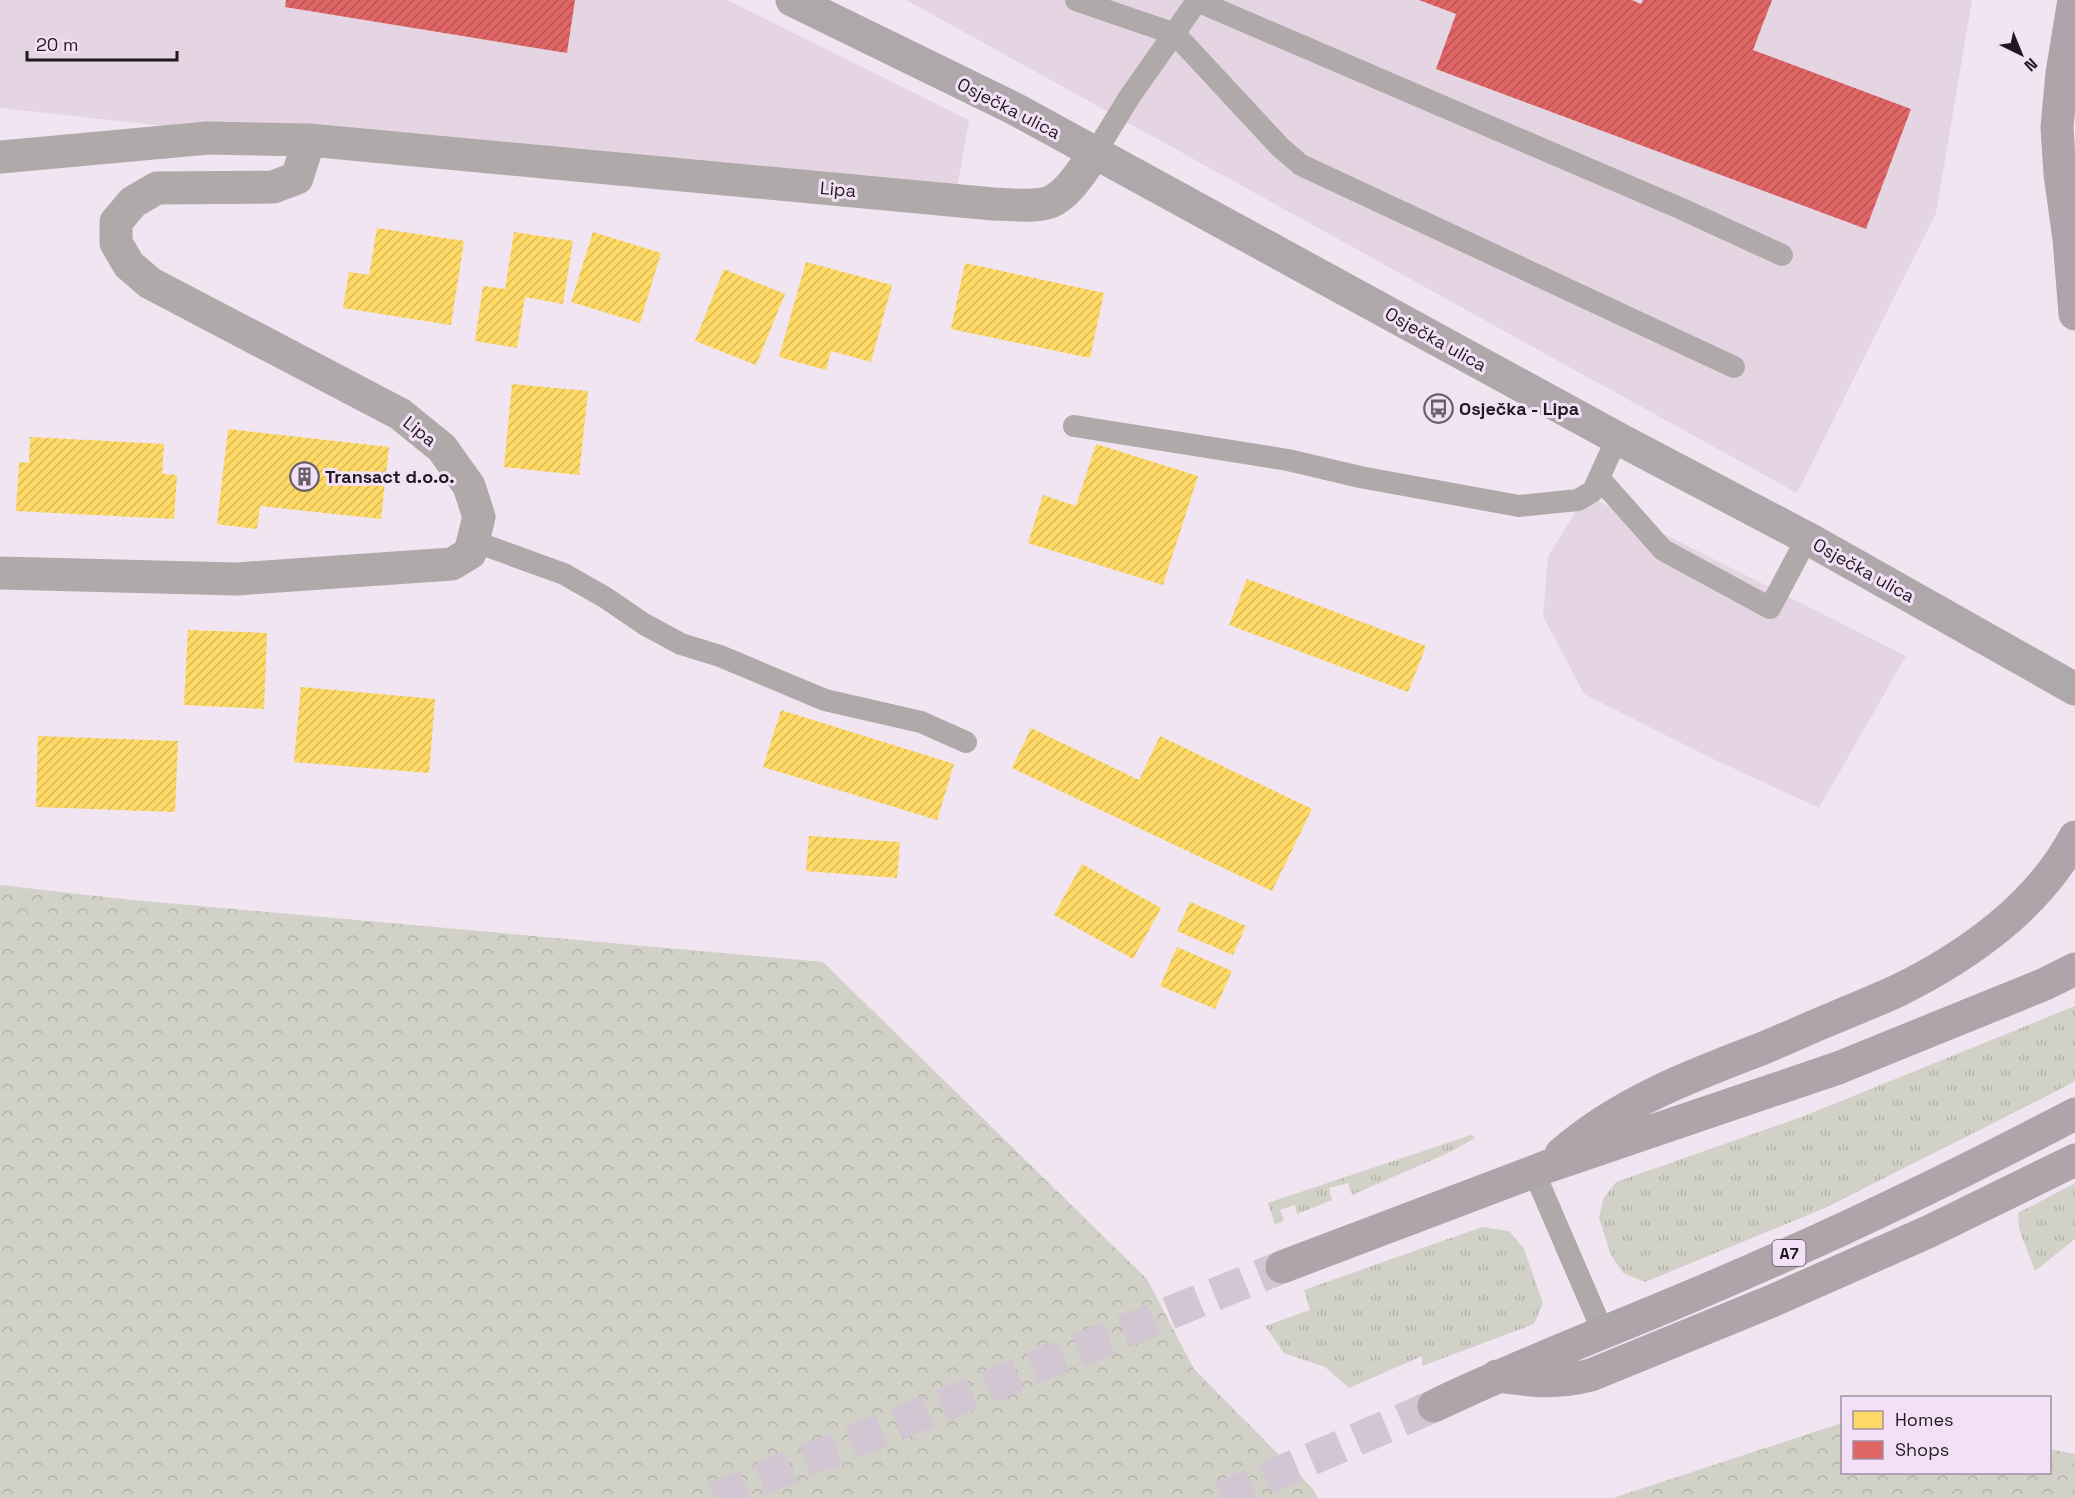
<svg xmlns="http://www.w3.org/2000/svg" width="2075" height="1498" viewBox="0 0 2075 1498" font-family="'Space Grotesk',sans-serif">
<defs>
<pattern id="grass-tufts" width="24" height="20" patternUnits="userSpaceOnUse" patternTransform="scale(1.5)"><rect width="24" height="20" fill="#d1d1c8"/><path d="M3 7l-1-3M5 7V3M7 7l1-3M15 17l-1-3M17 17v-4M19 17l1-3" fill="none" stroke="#b3b3ac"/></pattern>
<pattern id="forest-crowns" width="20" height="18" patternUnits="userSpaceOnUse" patternTransform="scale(1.5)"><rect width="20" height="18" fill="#d1d1c8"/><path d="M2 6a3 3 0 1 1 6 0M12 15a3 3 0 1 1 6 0" fill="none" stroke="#b3b3ac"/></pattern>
<pattern id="homes-hatch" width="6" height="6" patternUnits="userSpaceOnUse" patternTransform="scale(1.5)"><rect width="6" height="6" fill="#ffd966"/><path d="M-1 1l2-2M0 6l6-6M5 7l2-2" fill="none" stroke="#daba58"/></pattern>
<pattern id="shops-hatch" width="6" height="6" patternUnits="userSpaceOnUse" patternTransform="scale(1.5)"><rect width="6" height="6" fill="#e06666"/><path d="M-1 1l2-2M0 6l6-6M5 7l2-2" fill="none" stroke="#b55354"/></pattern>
</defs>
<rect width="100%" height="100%" fill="#f0e5f1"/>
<path fill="#e5d5e2" d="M 0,0 L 727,0 L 969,120 L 953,212 L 0,108 Z
M 906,0 L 1972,0 L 1936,213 L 1797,493 Z
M 1586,495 L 1906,656 L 1819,808 L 1709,757 L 1584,694 L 1543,616 L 1548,556 Z"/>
<path fill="url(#grass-tufts)" d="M 2075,1006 L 2075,1081 L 2043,1098 L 1825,1208 L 1645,1282 L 1623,1273 L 1611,1255 L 1599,1218 L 1603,1199 L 1616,1182 L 1804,1116 Z
M 1471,1135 L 1475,1138 L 1448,1153 L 1352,1195 L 1348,1183 L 1329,1188 L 1332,1200 L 1297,1214 L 1295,1205 L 1280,1210 L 1284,1220 L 1275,1225 L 1268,1203 Z
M 2075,1183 L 2075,1239 L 2035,1271 L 2019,1229 L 2018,1213 Z
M 1482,1227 L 1509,1231 L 1524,1249 L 1543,1303 L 1534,1324 L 1422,1366 L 1422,1356 L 1349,1388 L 1325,1367 L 1284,1353 L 1265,1326 L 1310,1310 L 1304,1290 Z"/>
<path fill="url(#forest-crowns)" d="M 0,885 L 123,899 L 823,962 L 1147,1279 L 1194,1369 L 1312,1488 L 1318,1498 L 0,1498 Z
M 1842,1423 L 1842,1472 L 2050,1472 L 2050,1449 L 2075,1454 L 2075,1498 L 1613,1498 Z"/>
<path fill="url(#homes-hatch)" d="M 377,228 L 464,241 L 451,325 L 343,308 L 349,272 L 369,275 Z
M 514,232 L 573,241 L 563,304 L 525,297 L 517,348 L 475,341 L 483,286 L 505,289 Z
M 593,232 L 661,253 L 640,323 L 571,302 Z
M 806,262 L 892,285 L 871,362 L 831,351 L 826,370 L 779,357 Z
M 965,263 L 1104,293 L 1090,358 L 951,329 Z
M 724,269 L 785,294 L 756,365 L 695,341 Z
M 512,384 L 588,391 L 579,475 L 504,467 Z
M 228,429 L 389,447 L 381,519 L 260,506 L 257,529 L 217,524 Z
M 30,437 L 164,444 L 162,474 L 177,475 L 174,519 L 16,511 L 19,462 L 29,463 Z
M 1096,444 L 1198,476 L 1163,585 L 1028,543 L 1043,495 L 1076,506 Z
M 1247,579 L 1426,646 L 1408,692 L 1229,625 Z
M 188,630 L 267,633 L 264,709 L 184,705 Z
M 301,687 L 435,699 L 429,773 L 294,762 Z
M 781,710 L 954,764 L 937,820 L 763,767 Z
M 1031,728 L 1139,780 L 1160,736 L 1312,809 L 1272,891 L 1012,768 Z
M 38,736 L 178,741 L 175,812 L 36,807 Z
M 809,836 L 900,842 L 897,878 L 806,871 Z
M 1082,864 L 1161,908 L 1133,959 L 1054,915 Z
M 1190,902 L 1246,926 L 1233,955 L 1177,931 Z
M 1177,947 L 1232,971 L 1215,1009 L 1160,986 Z"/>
<path fill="url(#shops-hatch)" d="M 286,0 L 575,0 L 567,53 L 285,7 Z
M 1419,0 L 1632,0 L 1641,4 L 1643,0 L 1772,0 L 1753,50 L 1911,109 L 1866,229 L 1436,69 L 1456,14 Z"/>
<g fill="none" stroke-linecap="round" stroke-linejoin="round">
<path stroke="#d1c6d2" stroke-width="33" stroke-dasharray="33 16" stroke-linecap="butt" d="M 715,1498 L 1282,1267
M 1221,1498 L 1434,1406"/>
<path stroke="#afa9aa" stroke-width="22" d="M 1076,0 L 1175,34 L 1280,147 L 1301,165 L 1734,367
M 1095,153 L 1130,96 L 1197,1 L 1682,209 L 1782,255
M 1074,426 L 1288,460 L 1360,477 L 1519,506 L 1578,500 L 1593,491 L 1617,438
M 1599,478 L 1663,550 L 1770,608 L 1807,538
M 473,541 L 564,574 L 606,598 L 644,624 L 681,644 L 720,656 L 825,700 L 921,722 L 966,742
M 1534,1172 L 1603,1332"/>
<path stroke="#afa9aa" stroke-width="33" d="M 0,157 L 208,138 L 309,140 L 993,204 C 1011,204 1033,208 1050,202 C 1069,194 1083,169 1095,153
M 0,573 L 236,579 L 452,564 L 470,553 L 479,517 L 469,486 L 442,448 L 400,414 L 150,283 L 129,265 L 116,243 L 116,222 L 133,202 L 157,188 L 273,187 L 297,178 L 309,140"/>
<path stroke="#afa8aa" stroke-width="33" d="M 792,0 L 1015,109 L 1617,438 L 1807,538 L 2075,689"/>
<path stroke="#aea5aa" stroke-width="33" d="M 2074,0 L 2062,73 L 2057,127 L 2060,174 L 2069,239 L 2075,314
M 1561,1154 C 1619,1103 1690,1076 1761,1049 C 1786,1039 1811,1027 1836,1017 C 1857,1008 1878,1000 1899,990 C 1968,956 2038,906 2075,837
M 1282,1267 L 1546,1167 L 1838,1068 L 2045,984 L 2075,969
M 1497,1376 C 1533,1381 1555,1384 1591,1375 L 1772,1301 L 1930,1231 L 2075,1160
M 1434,1406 C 1517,1366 1604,1333 1689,1297 C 1820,1242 1949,1180 2075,1114"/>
</g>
<defs>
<symbol id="bus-ring" viewBox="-11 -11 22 22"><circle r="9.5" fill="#f4e0f6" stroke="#69606a" stroke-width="1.5"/><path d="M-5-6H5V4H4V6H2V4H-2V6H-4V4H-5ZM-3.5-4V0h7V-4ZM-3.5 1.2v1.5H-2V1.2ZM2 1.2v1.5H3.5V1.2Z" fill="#69606a"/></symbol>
<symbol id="building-ring" viewBox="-11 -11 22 22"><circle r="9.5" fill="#f4e0f6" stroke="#69606a" stroke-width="1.5"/><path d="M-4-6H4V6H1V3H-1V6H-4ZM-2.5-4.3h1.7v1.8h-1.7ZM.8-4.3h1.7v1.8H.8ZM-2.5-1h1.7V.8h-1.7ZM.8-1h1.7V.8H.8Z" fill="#69606a"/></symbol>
</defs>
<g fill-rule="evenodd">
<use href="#bus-ring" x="1422" y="392" width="33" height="33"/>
<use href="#building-ring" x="288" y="460" width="33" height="33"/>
</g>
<g text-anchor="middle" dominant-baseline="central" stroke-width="6" stroke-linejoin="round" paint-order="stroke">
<rect fill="#f4e0f6" stroke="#605561" stroke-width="1.5" x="1772.5" y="1240" width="33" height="26" rx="4.5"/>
<g font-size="16" font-weight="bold" fill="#201921">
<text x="1789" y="1253">A7</text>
</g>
<g font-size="18" fill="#201921" stroke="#f4e0f6">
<text transform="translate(1009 108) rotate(27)">Osječka ulica</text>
<text transform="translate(838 189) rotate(5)">Lipa</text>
<text transform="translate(1436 339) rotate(29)">Osječka ulica</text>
<text transform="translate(420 431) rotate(39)">Lipa</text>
<text transform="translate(1864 570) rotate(29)">Osječka ulica</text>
</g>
<g font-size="18" font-weight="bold" fill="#201921" stroke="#f4e0f6" text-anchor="start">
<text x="1459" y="408">Osječka - Lipa</text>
<text x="325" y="476">Transact d.o.o.</text>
</g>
</g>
<rect x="1841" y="1396" width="210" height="78" fill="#f4e0f6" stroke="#9f90a1" stroke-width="1.5"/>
<rect x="1853" y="1411" width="30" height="18" fill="#ffd966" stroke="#9f90a1" stroke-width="1.5"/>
<text x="1895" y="1426" font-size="18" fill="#201921">Homes</text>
<rect x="1853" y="1441" width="30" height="18" fill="#e06666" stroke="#9f90a1" stroke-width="1.5"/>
<text x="1895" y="1456" font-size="18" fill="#201921">Shops</text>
<g transform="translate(2021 54) rotate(137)" stroke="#f4e0f6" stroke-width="4.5" paint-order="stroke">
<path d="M0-4.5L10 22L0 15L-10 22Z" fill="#201921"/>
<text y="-9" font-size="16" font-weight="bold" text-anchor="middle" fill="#201921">N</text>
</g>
<path d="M27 51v9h150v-9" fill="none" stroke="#201921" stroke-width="3"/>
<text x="36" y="51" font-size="18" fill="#201921" stroke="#f4e0f6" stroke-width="4.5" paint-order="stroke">20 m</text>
</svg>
